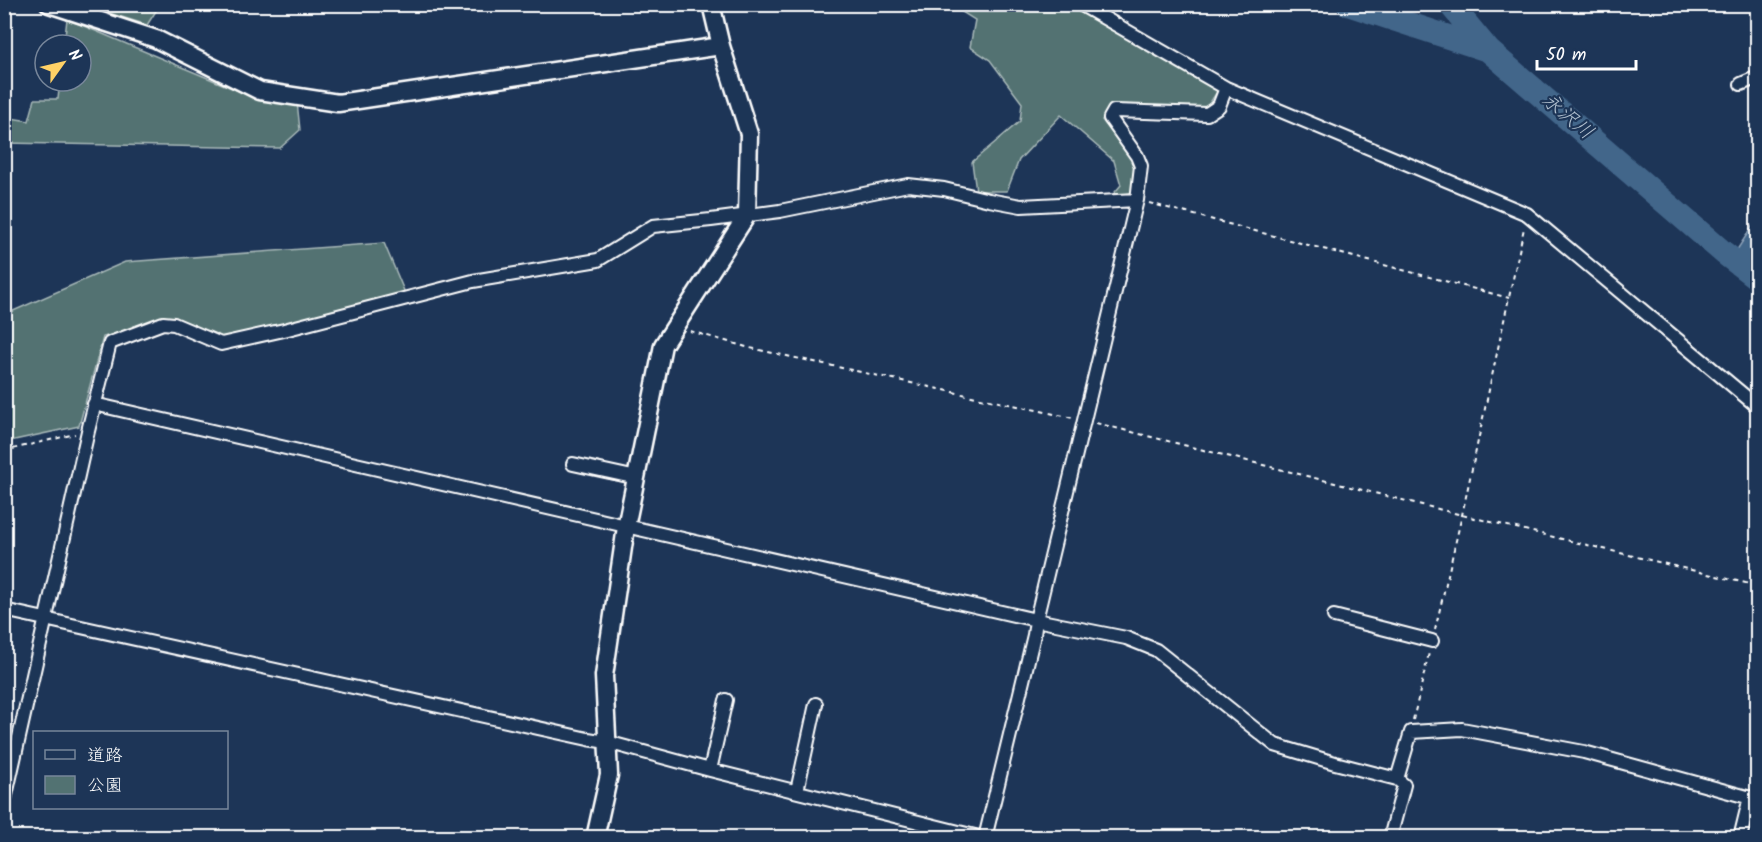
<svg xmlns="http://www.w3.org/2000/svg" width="1762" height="842" viewBox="0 0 1762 842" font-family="Kalam,'Klee One',sans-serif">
<rect width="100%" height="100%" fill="#1d3557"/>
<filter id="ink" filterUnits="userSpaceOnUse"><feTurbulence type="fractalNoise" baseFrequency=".0167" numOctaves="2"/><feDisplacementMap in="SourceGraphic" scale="12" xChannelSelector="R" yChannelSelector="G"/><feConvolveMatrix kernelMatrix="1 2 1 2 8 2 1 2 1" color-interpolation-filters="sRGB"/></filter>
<g filter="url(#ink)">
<path fill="#527272" stroke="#a8b8b8" stroke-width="1.5" d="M 84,5 L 153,5 L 156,11 L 147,25 Z
M 951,5 L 1075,5 L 1219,89 L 1207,107 L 1114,107 L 1102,120 L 1135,162 L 1133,192 L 1110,198 L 1121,185 L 1114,161 L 1061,115 L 1019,160 L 1007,191 L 976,191 L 972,162 L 1020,121 L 1022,103 L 990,60 L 970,47 L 975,20 Z
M 67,19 L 246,94 L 297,102 L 300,130 L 280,148 L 5,143 L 4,117 L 29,121 L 35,99 L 58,99 L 60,81 L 81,81 L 81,45 L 64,45 Z
M 384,243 L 407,298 L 221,344 L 176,317 L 103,337 L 79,426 L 5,442 L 4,315 L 125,262 Z"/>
<path fill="#43668a" stroke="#8ea3b9" stroke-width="1.5" d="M 1755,222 L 1758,224 L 1757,282 L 1731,259 Z"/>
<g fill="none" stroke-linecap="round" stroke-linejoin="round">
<path stroke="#43668a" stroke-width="24" d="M 1348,4 L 1488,50 L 1724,253 L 1758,279
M 1450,4 L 1488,50"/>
<defs>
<path id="street" d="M 1080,4 L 1226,88 L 1527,214 L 1758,407
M 1741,84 L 1758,77
M 94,404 L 1036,620 L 1126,638 L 1156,650 L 1275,745 L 1335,763 L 1397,779 L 1404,785 L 1390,838
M 573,464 L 637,478
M 4,610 L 588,739 L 607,742 L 710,770 L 983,838
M 1334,616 L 1432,641
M 710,770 L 726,700
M 1397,779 L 1411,732 L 1462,729 L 1584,752 L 1758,800
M 797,791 L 816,704
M 4,804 L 88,431 L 110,343 L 163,323 L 174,324 L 221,344 L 284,330 L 473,281 L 598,260 L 653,226 L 711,220 L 780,211 L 908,185 L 944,189 L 989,200 L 1021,206 L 1137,200
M 985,838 L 1034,635 L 1036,620 L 1137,200 L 1141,166 L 1137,156 L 1110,118 L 1114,111 L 1207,114 L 1219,106 L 1226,88
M 1740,838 L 1750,797"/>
<path id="secondary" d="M 49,4 L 156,39 L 260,91 L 338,103 L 721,46
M 595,838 L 609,775 L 604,676 L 626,527 L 663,345 L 747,215 L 749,134 L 721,46 L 711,4"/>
</defs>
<use href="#street" stroke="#fff" stroke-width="16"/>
<use href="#secondary" stroke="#fff" stroke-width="21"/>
<path stroke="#fff" stroke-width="2" stroke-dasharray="4.5 4.5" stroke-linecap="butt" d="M 1149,203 L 1509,298
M 690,331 L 750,348 L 1073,418
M 1096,423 L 1462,515 L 1758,586
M 4,451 L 75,434
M 1435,630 L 1462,515 L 1524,228
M 1413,720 L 1429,653"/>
<use href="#street" stroke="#1d3557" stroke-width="12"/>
<use href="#secondary" stroke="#1d3557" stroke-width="16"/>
</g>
</g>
<g text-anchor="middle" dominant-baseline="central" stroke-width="4.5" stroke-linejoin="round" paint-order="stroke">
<g font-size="20" font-style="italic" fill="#b4c2d0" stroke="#1d3557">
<text transform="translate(1567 117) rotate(40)">永沢川</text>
</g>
</g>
<rect width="1762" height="842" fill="none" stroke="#1d3557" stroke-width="24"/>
<rect x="12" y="12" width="1738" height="818" fill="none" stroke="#fff" stroke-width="2" filter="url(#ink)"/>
<rect x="33" y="731" width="195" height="78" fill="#1d3557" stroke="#77869a" stroke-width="1.5"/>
<rect x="45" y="750" width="30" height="9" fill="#1d3557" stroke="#77869a" stroke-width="1.5"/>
<text x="87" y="761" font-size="18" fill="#ffffff">道路</text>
<rect x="45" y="776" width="30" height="18" fill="#527272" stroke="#77869a" stroke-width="1.5"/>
<text x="87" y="791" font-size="18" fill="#ffffff">公園</text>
<g transform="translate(63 63) rotate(56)"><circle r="28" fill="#1d3557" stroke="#77869a" stroke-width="1.5"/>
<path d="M0-4.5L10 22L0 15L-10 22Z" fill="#ffd166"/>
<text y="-9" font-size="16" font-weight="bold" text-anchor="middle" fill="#ffffff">N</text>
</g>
<path d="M1537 60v9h99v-9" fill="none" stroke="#ffffff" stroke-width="3"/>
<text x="1546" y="60" font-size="18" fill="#ffffff" stroke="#1d3557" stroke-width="4.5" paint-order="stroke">50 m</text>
</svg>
